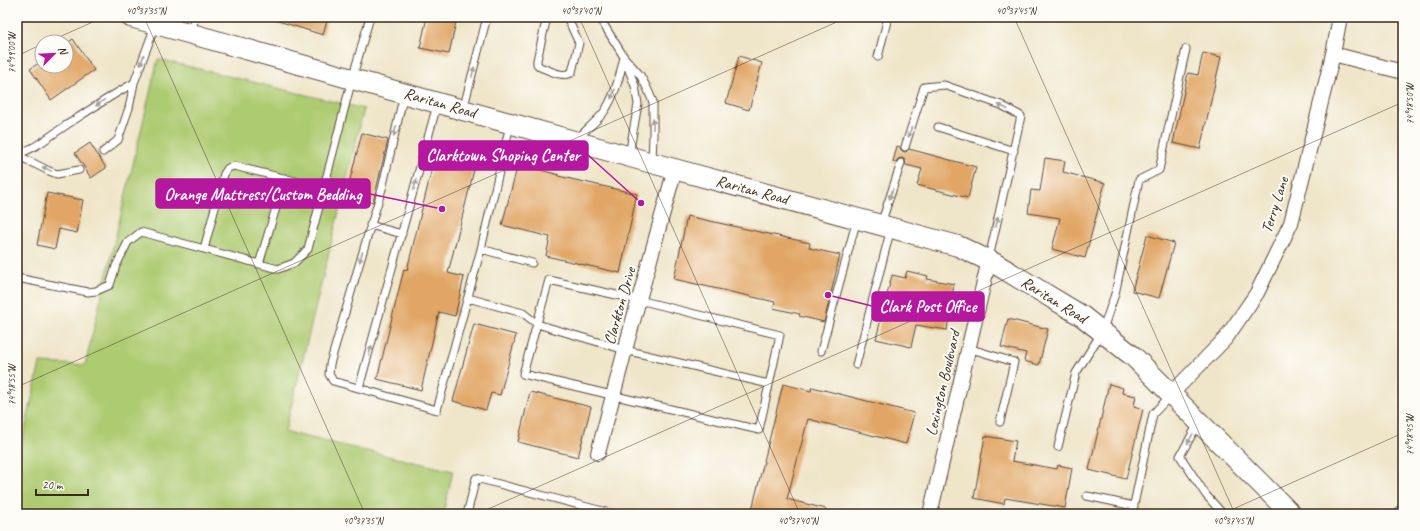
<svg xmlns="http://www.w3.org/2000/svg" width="1420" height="531" viewBox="0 0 1420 531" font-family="Caveat,sans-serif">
<rect width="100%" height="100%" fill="#fdfcf7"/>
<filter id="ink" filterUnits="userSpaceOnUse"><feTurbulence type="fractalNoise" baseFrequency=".025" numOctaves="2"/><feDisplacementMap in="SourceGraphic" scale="8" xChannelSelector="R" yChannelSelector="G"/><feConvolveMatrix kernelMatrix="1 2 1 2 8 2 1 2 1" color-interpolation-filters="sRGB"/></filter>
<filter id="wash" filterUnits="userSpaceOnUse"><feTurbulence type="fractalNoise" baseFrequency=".012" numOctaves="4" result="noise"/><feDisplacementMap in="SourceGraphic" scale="16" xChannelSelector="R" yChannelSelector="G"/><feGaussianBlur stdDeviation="0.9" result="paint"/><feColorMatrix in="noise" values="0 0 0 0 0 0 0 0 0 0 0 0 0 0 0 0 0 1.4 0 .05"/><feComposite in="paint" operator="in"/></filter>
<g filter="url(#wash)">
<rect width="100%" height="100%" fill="#efe5c9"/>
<path fill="#adcb71" stroke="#747a48" d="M 158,59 L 364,109 L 285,432 L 453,471 L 443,514 L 17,514 L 17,465 L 40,363 L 85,365 Z"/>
<g id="blocks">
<path fill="#e1a665" d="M 275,17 L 328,17 L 323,35 L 275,20 Z
M 427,17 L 457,17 L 449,54 L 420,48 Z
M 73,39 L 94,70 L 51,100 L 30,69 L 42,61 L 42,66 L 66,66 L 66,44 Z
M 1203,53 L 1221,57 L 1200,149 L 1173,143 L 1188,73 L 1198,75 Z
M 739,56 L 762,63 L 749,110 L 726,103 Z
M 362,133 L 388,140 L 373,202 L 346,195 Z
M 90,143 L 106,168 L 91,178 L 75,153 Z
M 438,144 L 478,154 L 448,273 L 464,277 L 455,316 L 439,312 L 421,390 L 377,379 L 404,269 L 407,270 Z
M 897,146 L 900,147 L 901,150 L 904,152 L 906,152 L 909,149 L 976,167 L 968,198 L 917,185 L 922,169 L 906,165 L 905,160 L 902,158 L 898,159 L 896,162 L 893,162 Z
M 1045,158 L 1065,161 L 1063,172 L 1105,183 L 1085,258 L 1052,249 L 1060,218 L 1028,213 L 1031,190 L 1040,191 Z
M 518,164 L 559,175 L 558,176 L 637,194 L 620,273 L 546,256 L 550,237 L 502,225 Z
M 47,193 L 83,200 L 77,233 L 59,229 L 55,249 L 37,245 Z
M 687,216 L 810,243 L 809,248 L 840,255 L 824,322 L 799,316 L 800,314 L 773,308 L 775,302 L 674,279 Z
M 1147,235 L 1174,243 L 1159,298 L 1132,291 Z
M 907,271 L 928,276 L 927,279 L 954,284 L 947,330 L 916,325 L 911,347 L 876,339 L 892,275 L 905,278 Z
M 1008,319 L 1048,329 L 1039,365 L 1024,361 L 1026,353 L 1001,347 Z
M 474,324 L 516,335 L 500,395 L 491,393 L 486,410 L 453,401 Z
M 783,384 L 811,391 L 812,387 L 914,413 L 906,444 L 808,419 L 787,499 L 826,509 L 825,514 L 751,514 Z
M 1109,384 L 1123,388 L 1122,393 L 1136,396 L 1134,406 L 1143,409 L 1126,479 L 1089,470 Z
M 530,392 L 591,407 L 578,457 L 518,442 Z
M 985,436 L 1016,441 L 1012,461 L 1057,469 L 1058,465 L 1072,468 L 1065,508 L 1005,498 L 1004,504 L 974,498 Z"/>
</g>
</g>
<g filter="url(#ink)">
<use href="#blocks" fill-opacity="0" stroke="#564638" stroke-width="1"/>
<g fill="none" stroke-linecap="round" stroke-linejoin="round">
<defs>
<path id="service" d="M 547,17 L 537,60 L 537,64 L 540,67 C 549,70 564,79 572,72 L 579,43 L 567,17
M 191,32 L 195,17
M 878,57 L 888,17
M 404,94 L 382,189 L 369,231 L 330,364 L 329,374 L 333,381 L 437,410 L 481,249 L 510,125
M 463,110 L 487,17
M 938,127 L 1014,151
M 576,138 L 580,136 C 587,129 597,121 604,112 C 615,96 620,76 624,57 L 599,17
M 905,147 L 924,87 L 944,85 L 1001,105 L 1021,116 L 989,258
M 103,152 L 118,140 L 129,108 L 134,83 L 155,26
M 17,154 C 35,149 50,136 65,126 C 88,111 110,96 134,83
M 17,155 L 49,171 L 57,174 L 79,170
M 629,155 L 638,104 L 635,86 L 624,57 L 640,75 L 647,88 L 653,102 L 653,136 L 652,161
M 881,224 L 901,163
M 370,225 L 402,234
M 204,249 L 224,174 L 228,168 L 234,166 L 324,188
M 481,249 L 532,263
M 259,264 L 285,178
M 17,278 L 88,292 L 96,291 L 110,285 L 116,266 L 128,242 L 141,232 L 278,269 L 294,263 L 308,249 L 352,79 L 370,17
M 549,280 L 639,300 L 780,335 L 759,430 L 523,374 Z
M 468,298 L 523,313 L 537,324 L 625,350 L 769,384
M 968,348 L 1014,362 L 1000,422
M 821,351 L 857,219
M 856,365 L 891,228
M 359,388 L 437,105
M 1198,424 L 1180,456 L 1206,495 L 1223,514
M 1058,447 L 1076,373 L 1102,332 L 1115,294 L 1139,180 L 1159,170 L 1186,49
M 1087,496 L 1134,506
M 467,514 L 476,478 L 614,514
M 1132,514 L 1153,414 L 1170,396"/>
<path id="minor" d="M 1333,54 L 1403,72
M 1171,394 L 1226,338 L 1257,293 L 1291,223 L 1333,54 L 1340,17
M 598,453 L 625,350 L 675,169
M 930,514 L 989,260
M 1402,514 L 1403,512"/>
<path id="secondary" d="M 131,17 L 652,163 L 958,246 L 994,263 L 1082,316 L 1134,357 L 1291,514"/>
</defs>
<use href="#service" stroke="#564638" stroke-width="9"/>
<use href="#minor" stroke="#564638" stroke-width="16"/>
<use href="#secondary" stroke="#564638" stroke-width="22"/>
<use href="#service" stroke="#fff" stroke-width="7"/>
<use href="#minor" stroke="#fff" stroke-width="14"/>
<use href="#secondary" stroke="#fff" stroke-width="20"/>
</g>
<defs><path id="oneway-solid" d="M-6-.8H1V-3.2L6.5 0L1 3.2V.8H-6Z"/></defs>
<g fill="#a79f9a">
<use href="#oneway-solid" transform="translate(142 60) rotate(110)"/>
<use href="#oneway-solid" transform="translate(473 72) rotate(-76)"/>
<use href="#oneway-solid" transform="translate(613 94) rotate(113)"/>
<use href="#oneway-solid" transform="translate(100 103) rotate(144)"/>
<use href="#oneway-solid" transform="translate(1003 107) rotate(-155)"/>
<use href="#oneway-solid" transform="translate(653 124) rotate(-91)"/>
<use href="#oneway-solid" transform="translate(395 131) rotate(103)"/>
<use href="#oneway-solid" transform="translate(910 132) rotate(107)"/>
<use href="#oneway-solid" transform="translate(47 169) rotate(-154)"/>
<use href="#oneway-solid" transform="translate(415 185) rotate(-75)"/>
<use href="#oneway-solid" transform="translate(891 194) rotate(109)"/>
<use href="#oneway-solid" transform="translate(997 222) rotate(-77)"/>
<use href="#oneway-solid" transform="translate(361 257) rotate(106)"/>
<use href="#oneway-solid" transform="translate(370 351) rotate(-75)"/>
<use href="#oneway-solid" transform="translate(1190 439) rotate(119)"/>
</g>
</g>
<path fill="none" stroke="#3b2a1e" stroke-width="1" stroke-opacity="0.45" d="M 144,17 L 365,514M 579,17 L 800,514M 1014,17 L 1235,514M 48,42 L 104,17M 17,56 L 42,44M 17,387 L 848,17M 477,514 L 1403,102M 1222,514 L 1403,433"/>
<g text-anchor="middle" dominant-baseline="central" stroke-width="4" stroke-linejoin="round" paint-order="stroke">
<g font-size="16" fill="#3b2a1e" stroke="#fdfcf7">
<text transform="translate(440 103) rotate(16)">Raritan Road</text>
<text transform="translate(752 190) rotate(15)">Raritan Road</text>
<text transform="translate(1275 205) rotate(-72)">Terry Lane</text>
<text transform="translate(1054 300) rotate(32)">Raritan Road</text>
<text transform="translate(620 306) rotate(-74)">Clarkton Drive</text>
<text transform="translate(943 383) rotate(-77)">Lexington Boulevard</text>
</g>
</g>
<path fill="none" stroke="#b5179e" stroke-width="1.5" d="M641 203L588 155M442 209L370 194M828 295L872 306"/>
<g fill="#b5179e" stroke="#fdfcf7" stroke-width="1.5">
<circle cx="641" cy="203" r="4"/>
<circle cx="442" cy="209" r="4"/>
<circle cx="828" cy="295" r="4"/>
</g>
<g fill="#b5179e" stroke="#b5179e" stroke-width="1.5">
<rect x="419" y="141" width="169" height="29" rx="4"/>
<rect x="156" y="179" width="214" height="29" rx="4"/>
<rect x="872" y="292" width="112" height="29" rx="4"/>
</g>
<g font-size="17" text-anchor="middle" font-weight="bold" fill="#fff">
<text x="503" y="161">Clarktown Shoping Center</text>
<text x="263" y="200">Orange Mattress/Custom Bedding</text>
<text x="928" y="312">Clark Post Office</text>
</g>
<rect width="1420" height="531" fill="none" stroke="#fdfcf7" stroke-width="44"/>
<g transform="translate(54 54) rotate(66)"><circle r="19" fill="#fdfcf7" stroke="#afa8a0"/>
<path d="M0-3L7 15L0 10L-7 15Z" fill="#b5179e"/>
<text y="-6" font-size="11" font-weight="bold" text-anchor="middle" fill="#3b2a1e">N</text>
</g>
<path d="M36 489v6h52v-6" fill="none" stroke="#3b2a1e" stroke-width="2"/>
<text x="42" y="489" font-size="12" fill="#3b2a1e" stroke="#fdfcf7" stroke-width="3" paint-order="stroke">20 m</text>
<rect x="22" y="22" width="1376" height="487" fill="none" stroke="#3b2a1e" stroke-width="1.5"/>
<g font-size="10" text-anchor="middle" fill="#3b2a1e">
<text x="146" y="14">40°37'35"N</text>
<text x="581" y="14">40°37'40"N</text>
<text x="1016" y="14">40°37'45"N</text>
<text transform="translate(11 53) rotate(-90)" y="4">74°19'00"W</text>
<text transform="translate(1409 104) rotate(-90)" y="4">74°18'50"W</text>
<text transform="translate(11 385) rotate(-90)" y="4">74°18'55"W</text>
<text transform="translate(1409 435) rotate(-90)" y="4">74°18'45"W</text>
<text x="363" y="524">40°37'35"N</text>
<text x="798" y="524">40°37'40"N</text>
<text x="1233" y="524">40°37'45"N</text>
</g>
</svg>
